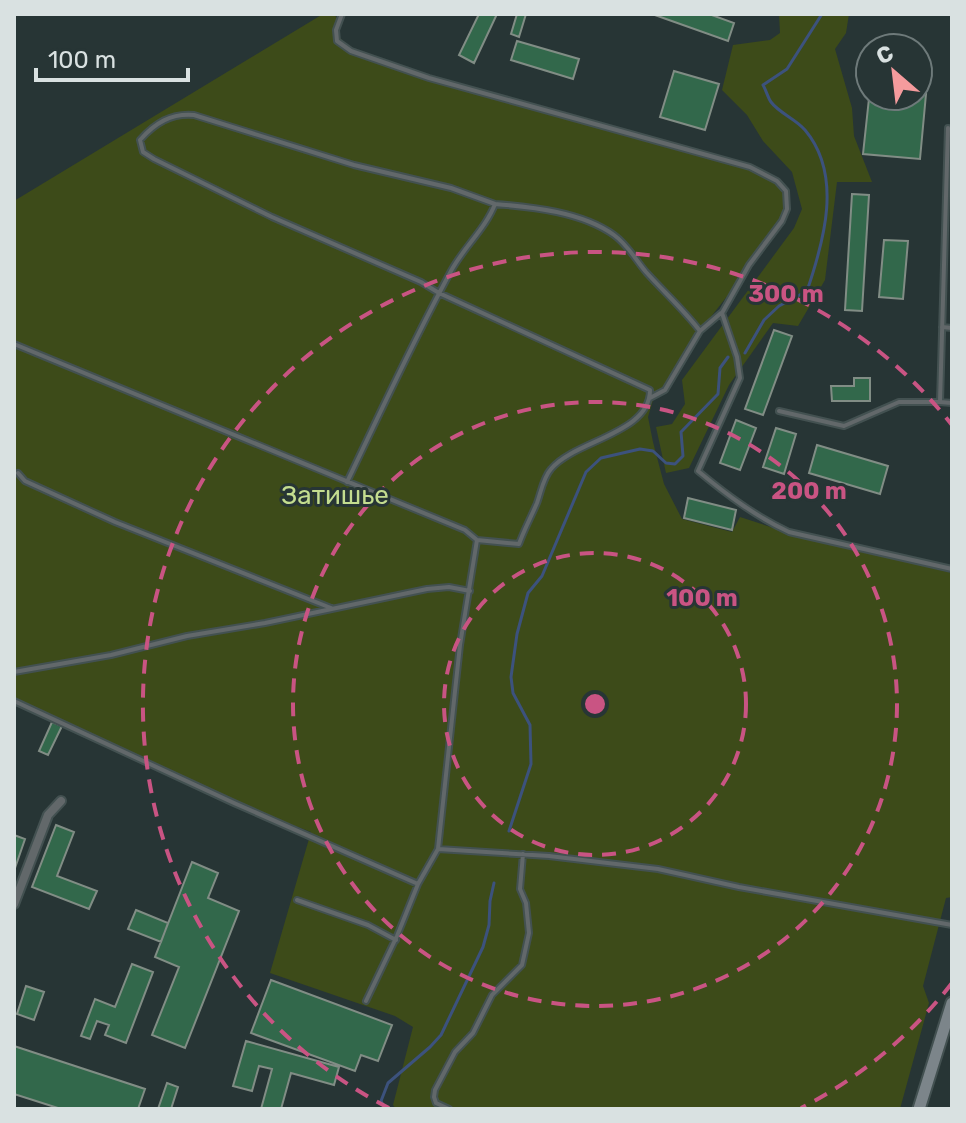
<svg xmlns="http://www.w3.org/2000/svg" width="966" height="1123" viewBox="0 0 966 1123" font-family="Rubik,sans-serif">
<rect width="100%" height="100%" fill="#273535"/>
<path fill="#3d4b19" d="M 323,14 L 335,14 L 337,21 L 333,32 L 351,48 L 433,77 L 748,166 L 775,177 L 786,189 L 788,214 L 776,234 L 710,318 L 668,388 L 654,397 L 648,417 L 653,442 L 664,484 L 682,519 L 732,532 L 740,517 L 792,534 L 952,573 L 952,897 L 946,898 L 923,986 L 929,1003 L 900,1109 L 396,1109 L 393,1105 L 413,1027 L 395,1016 L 270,973 L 311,832 L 234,803 L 72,729 L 14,697 L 14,201 Z
M 779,14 L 849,14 L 846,33 L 835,49 L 852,108 L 854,136 L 872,182 L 837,182 L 825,280 L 798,326 L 773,323 L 729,385 L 689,468 L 666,473 L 656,427 L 672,424 L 685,404 L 682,380 L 794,228 L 802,209 L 792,172 L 763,141 L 747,115 L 722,90 L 733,45 L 770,40 L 780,33 Z"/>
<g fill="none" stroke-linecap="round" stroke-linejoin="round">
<path stroke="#3c527d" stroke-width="3" d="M 745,353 L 764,320 L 779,306 L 807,291 C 824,241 843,175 805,130 C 796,119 779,113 771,102 C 768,98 766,90 763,85 L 787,69 L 822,14
M 509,831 L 531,764 L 530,725 L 513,693 L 511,677 L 517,634 L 528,593 L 542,576 L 586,472 L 601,458 L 640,449 L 653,451 L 666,463 L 675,464 L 683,456 L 681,432 L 718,394 L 720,368 L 728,357
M 385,1109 L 381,1101 L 388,1083 L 430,1047 L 441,1035 L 483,947 L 489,925 L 490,901 L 494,883"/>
</g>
<path fill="#32684b" stroke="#818d85" stroke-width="2" d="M 479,14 L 497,14 L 474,63 L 459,55 Z
M 517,14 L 526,14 L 519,37 L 511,34 Z
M 652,14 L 709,14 L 734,23 L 728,41 Z
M 517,41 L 579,59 L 573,79 L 511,60 Z
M 674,71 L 719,84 L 705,130 L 660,117 Z
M 870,89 L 870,96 L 926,94 L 920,159 L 863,154 Z
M 852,194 L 869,195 L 862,311 L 845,310 Z
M 884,240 L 908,241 L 903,299 L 879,297 Z
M 774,330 L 792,336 L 763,415 L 745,409 Z
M 854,378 L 870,378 L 870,401 L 832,401 L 831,386 L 854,386 Z
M 736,420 L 756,428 L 740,470 L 720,463 Z
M 776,428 L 796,434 L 784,474 L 763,467 Z
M 817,445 L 888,466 L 880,494 L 809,473 Z
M 688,498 L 736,510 L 732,530 L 684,518 Z
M 52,722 L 62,726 L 48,755 L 39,751 Z
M 56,825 L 74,832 L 57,876 L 97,891 L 89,909 L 32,887 Z
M 14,835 L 25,839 L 14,871 Z
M 192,862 L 218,873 L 208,898 L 239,911 L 185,1048 L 152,1035 L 179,967 L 155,957 Z
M 136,910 L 168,923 L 161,942 L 128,929 Z
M 132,964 L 153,972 L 126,1043 L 105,1035 L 109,1025 L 97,1021 L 90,1039 L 81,1036 L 95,999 L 115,1007 Z
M 271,980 L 392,1025 L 378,1061 L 361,1055 L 355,1071 L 251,1033 Z
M 26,986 L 44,992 L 34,1020 L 17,1014 Z
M 246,1041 L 339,1067 L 334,1085 L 291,1073 L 281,1109 L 261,1109 L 272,1069 L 259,1066 L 252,1091 L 233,1086 Z
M 14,1046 L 145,1089 L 138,1109 L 61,1109 L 14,1094 Z
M 167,1083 L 178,1087 L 171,1109 L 158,1109 Z"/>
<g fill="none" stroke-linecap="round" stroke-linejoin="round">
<defs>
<path id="service" d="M 342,14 L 336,30 L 337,41 L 351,51 L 429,78 L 750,167 L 777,181 L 786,191 L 787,209 L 782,221 L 749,265 L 722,313 L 737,357 L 740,378 L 698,471 C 727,495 755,516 789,532 L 952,569
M 948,128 L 940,402 L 952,403
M 495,204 C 533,207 582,212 614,235 C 628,245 635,259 646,272 C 664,292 684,310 700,331 L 721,313
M 942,327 L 952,328
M 14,344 L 465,530 L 477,540 L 460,645 L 438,849 L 549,856 L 658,869 L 739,887 L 952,925
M 650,398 L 665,390 L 700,331
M 779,411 L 844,426 L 899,402 L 940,402
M 18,473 L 25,481 L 115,522 L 331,608
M 347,482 C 381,411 414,339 451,271 C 464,247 486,228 495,204 L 451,188 L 354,165 L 194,115 C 171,113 155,123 140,140 L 143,152 L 154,159 L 272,217 L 421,282 L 439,293 L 650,390 C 650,434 575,440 551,469 C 543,478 541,492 537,503 C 531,517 524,530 519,544 L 477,540
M 14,672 L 111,655 L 187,636 L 265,623 L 427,589 L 449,587 L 470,591
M 14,701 L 234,803 L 418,884 L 438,849
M 297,900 L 368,925 L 396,940
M 366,1001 L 397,936 L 418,884
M 449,1109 L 436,1103 L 434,1097 L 435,1090 L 455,1052 L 473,1033 L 492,995 L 522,965 L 529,933 L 526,903 L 520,889 L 523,854"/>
<path id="minor" d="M 14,904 L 48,815 L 61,801"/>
<path id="secondary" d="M 919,1109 L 952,1003"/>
</defs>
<use href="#service" stroke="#435151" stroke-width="8"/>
<use href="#minor" stroke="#435151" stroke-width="12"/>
<use href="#secondary" stroke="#435151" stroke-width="15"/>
<use href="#service" stroke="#62686a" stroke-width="4"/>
<use href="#minor" stroke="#62686a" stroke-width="8"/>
<use href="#secondary" stroke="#7c858a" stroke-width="11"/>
</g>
<g fill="none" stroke="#c95483" stroke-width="4" stroke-dasharray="14 10">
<circle cx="595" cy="704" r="151"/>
<circle cx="595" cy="704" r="302"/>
<path d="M952 983A453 453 0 0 1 801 1108M389 1108A453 453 0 1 1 952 425"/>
</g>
<g text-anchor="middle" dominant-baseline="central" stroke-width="6" stroke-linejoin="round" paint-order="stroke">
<g font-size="26" fill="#c4dd8f" stroke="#273535">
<text x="335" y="495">Затишье</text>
</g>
</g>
<circle cx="595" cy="704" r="12" fill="#c95483" stroke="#273535" stroke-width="4"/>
<g font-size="24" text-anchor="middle" font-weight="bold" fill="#c95483" stroke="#273535" stroke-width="6" stroke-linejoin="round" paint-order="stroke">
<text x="786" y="302">300 m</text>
<text x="809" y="499">200 m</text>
<text x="702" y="606">100 m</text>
</g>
<rect width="966" height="1123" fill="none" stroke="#d9e1e1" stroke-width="32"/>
<g transform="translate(894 72) rotate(332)"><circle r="38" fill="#273535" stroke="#6e7a7a" stroke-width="2"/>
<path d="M0-6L14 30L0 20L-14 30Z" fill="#f59b9d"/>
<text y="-12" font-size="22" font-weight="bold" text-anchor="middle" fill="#d9e1e1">С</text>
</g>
<path d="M36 68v12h152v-12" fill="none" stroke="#d9e1e1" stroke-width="4"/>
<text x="48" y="68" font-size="24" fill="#d9e1e1" stroke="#273535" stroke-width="6" paint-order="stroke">100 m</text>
</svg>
